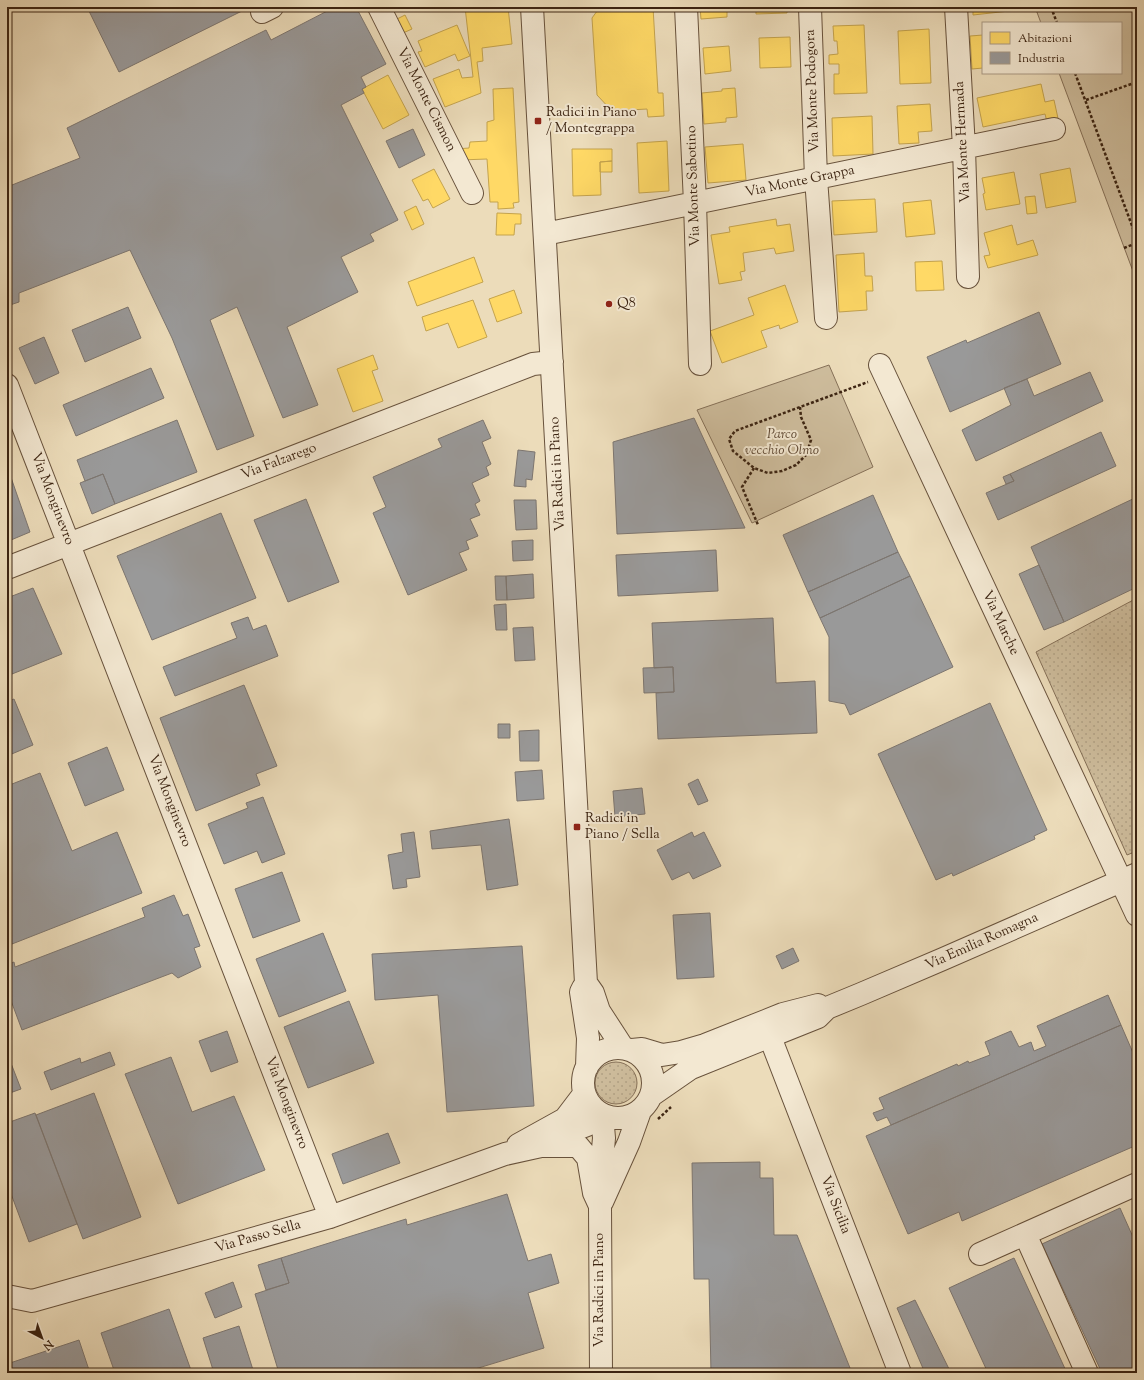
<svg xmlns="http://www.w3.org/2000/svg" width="1144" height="1380" viewBox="0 0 1144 1380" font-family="'Sorts Mill Goudy',serif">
<defs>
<pattern id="grass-dots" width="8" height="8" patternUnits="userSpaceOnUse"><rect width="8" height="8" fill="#cebd9d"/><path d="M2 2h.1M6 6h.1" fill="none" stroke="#b2a286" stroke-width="1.8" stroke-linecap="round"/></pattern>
</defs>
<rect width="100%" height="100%" fill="#ecdcba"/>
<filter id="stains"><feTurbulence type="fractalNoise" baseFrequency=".005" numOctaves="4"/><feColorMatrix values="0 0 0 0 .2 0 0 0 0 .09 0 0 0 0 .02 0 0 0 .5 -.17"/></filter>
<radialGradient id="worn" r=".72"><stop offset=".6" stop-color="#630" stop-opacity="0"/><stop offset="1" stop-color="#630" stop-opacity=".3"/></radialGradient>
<path fill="url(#grass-dots)" stroke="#857058" d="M 1137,598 L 1137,851 L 1127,855 L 1036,652 Z
M595 1083a21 21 0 1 1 42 0a21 21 0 1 1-42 0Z"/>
<path fill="#cebd9d" stroke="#857058" d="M 1035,7 L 1137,7 L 1137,282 L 1059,73 L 1121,73 L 1121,23 L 1041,23 Z
M 829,365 L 873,467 L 752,523 L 697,410 Z"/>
<path fill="#ffd966" stroke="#c4a34d" d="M 465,7 L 508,7 L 512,44 L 482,48 L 483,61 L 477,62 L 481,93 L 445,107 L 433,79 L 459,69 L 462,78 L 473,77 Z
M 600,7 L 653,7 L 658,93 L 663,93 L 664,116 L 648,117 L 647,109 L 612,111 L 597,95 L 592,18 Z
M 700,7 L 727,7 L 727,17 L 701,19 Z
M 756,7 L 787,7 L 787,13 L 756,14 Z
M 973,7 L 1017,7 L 1018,10 L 973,15 Z
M 405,15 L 412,29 L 403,33 L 397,19 Z
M 457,25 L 470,56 L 458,61 L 455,54 L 425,67 L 418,52 L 422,51 L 418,41 Z
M 864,25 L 867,93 L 834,94 L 834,74 L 839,74 L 839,64 L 829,64 L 829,55 L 838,54 L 837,41 L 834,41 L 833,26 Z
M 929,29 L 931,83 L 900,84 L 898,31 Z
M 983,35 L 983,68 L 972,69 L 970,36 Z
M 790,37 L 791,67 L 760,68 L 759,38 Z
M 729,46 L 731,71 L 705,74 L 703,48 Z
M 388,75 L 409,115 L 383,129 L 362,89 Z
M 1041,84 L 1045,102 L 1054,100 L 1059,123 L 1048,126 L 1045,114 L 983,127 L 977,98 Z
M 513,88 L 519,202 L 513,203 L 514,208 L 498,209 L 498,202 L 490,202 L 487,159 L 460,160 L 456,149 L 469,148 L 470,142 L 487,141 L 487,122 L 494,120 L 493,89 Z
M 735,88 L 737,117 L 726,118 L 726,122 L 704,124 L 702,93 L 722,91 L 722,89 Z
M 930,104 L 932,131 L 918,132 L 919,143 L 899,144 L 897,106 Z
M 872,116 L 873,154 L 833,156 L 832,118 Z
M 667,141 L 669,191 L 639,193 L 637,143 Z
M 743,144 L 746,180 L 708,183 L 705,147 Z
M 572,149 L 612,149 L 612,161 L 600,162 L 601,195 L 573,196 Z
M 612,161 L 612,172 L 600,172 L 600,162 Z
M 1070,168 L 1076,202 L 1046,208 L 1040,174 Z
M 434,169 L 450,199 L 433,208 L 428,199 L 423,201 L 412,180 Z
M 1014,172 L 1020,204 L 986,210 L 983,194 L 985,193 L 982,178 Z
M 1035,196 L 1037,213 L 1027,214 L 1025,197 Z
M 875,199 L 877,232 L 834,235 L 832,201 Z
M 931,200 L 935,234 L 906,237 L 903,203 Z
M 416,206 L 424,224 L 412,230 L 404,212 Z
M 497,213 L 521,214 L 521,224 L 515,224 L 514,235 L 496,235 Z
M 776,219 L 777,226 L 790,224 L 794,251 L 776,254 L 774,248 L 743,253 L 745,271 L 740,272 L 742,280 L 719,284 L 711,235 L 730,232 L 729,227 Z
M 1012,225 L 1017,245 L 1033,240 L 1038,255 L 988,268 L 984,256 L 990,255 L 984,233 Z
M 864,253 L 865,276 L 872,276 L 873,291 L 866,291 L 867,310 L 839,312 L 836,255 Z
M 474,257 L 483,282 L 417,306 L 408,282 Z
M 942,261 L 944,290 L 916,291 L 915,262 Z
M 785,285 L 798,322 L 780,329 L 779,325 L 761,331 L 767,347 L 722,363 L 710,331 L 754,315 L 748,298 Z
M 514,290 L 522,313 L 497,322 L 489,299 Z
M 473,300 L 487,337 L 458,348 L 448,323 L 426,331 L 422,317 Z
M 373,355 L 378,369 L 372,371 L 383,401 L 353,412 L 337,369 Z"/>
<path fill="#999" stroke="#7d7670" d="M 87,7 L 250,7 L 119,72 Z
M 335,7 L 356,7 L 386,64 L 361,77 L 366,87 L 362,89 L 364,93 L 341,105 L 398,220 L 370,234 L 374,241 L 341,257 L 358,292 L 287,327 L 318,405 L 283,418 L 237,307 L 210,320 L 254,436 L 217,450 L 172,338 L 130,250 L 19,293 L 19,302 L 7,306 L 7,187 L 80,158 L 67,128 L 266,30 L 271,40 Z
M 413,129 L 425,155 L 399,168 L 386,141 Z
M 128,307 L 141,338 L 85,362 L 72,330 Z
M 1039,312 L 1061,364 L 950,412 L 927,357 L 966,340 L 967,343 Z
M 44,337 L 59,373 L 35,384 L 19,348 Z
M 151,368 L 164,398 L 76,436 L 63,405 Z
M 1090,372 L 1103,401 L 976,461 L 962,430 L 1011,405 L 1004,388 L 1027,379 L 1034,396 Z
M 694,418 L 745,528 L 617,534 L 613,442 Z
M 177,420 L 197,472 L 115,504 L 103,474 L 85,481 L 77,460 Z
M 483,420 L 491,438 L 482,442 L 491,464 L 486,467 L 489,475 L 472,483 L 480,501 L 475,504 L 480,515 L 470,519 L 478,536 L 466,541 L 469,549 L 459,553 L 467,570 L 408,595 L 373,513 L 386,507 L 373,477 L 442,447 L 438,439 Z
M 1101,432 L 1116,466 L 998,520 L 986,493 L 1014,481 L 1010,474 Z
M 518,450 L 535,452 L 532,480 L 526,479 L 526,487 L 514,486 Z
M 7,466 L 30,532 L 11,540 L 8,534 L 7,534 Z
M 103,474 L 115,504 L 92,514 L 80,483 Z
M 1010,474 L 1014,481 L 1006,484 L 1003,477 Z
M 873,495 L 898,552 L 808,592 L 783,535 Z
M 1137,497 L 1137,587 L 1064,622 L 1031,547 Z
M 306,499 L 339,582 L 288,602 L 254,520 Z
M 514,500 L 536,500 L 537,529 L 516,530 Z
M 221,513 L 256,598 L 152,640 L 117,556 Z
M 533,540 L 533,560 L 513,561 L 512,541 Z
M 716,550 L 718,591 L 618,596 L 616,555 Z
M 898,552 L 910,576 L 820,618 L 808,592 Z
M 1039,565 L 1064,622 L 1044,630 L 1019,574 Z
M 533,574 L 534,598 L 507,600 L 506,576 Z
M 495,576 L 506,576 L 507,600 L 496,600 Z
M 910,576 L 953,667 L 850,715 L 845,704 L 829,701 L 829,637 L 820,618 Z
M 33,588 L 62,654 L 7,676 L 7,598 Z
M 506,604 L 507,630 L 496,630 L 494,605 Z
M 248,617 L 253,630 L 266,625 L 278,656 L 175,696 L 163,667 L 237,638 L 231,623 Z
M 773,618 L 776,683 L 815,681 L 817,733 L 658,739 L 656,693 L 674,692 L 673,667 L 654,668 L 652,623 Z
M 533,627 L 535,660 L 515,661 L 513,628 Z
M 673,667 L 674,692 L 644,693 L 643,668 Z
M 244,685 L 277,766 L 256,774 L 260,785 L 196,811 L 160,718 Z
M 14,699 L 33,745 L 7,756 L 7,702 Z
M 990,703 L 1047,830 L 1034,836 L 1035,839 L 953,876 L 952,873 L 936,880 L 878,754 Z
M 498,724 L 510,724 L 510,738 L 498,738 Z
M 539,730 L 539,761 L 520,761 L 519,731 Z
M 107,747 L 124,790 L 85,806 L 68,763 Z
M 542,770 L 544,799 L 517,801 L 515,772 Z
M 40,773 L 72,851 L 117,832 L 142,893 L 12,944 L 7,931 L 7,786 Z
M 698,779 L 708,801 L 698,805 L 688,784 Z
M 642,788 L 645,814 L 615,817 L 613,791 Z
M 263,797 L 285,854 L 262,863 L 257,851 L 224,864 L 208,824 L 248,808 L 246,803 Z
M 509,819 L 518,885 L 487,890 L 481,845 L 432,849 L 430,831 Z
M 414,832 L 420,877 L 406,879 L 407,887 L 393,889 L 388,855 L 403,852 L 401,834 Z
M 692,832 L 694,837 L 704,832 L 721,866 L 693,879 L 689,872 L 672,880 L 657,850 Z
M 282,872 L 300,921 L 253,938 L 235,889 Z
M 174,895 L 183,916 L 188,914 L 200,946 L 194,948 L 201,967 L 178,978 L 172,973 L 22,1030 L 7,990 L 7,965 L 14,962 L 15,967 L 145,917 L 142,908 Z
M 710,913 L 714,977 L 677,979 L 673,915 Z
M 323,933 L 346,991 L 279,1017 L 256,959 Z
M 522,946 L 534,1106 L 447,1112 L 438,995 L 375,1000 L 372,954 Z
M 793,948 L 799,961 L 782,969 L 776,956 Z
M 1108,995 L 1121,1025 L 891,1125 L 887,1117 L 877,1121 L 873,1113 L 884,1109 L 879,1098 L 957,1064 L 958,1066 L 968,1061 L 969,1063 L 990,1055 L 985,1042 L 1011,1031 L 1019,1047 L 1031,1042 L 1034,1051 L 1046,1046 L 1037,1026 Z
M 349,1001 L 374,1063 L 308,1088 L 284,1027 Z
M 1121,1025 L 1137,1062 L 1137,1145 L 962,1221 L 959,1212 L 908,1234 L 866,1136 Z
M 227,1031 L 238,1062 L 211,1072 L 199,1041 Z
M 110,1052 L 115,1065 L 51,1090 L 44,1072 L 80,1058 L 81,1063 Z
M 7,1053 L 21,1089 L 7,1094 Z
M 171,1057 L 192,1112 L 234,1096 L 265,1170 L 178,1204 L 125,1074 Z
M 94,1093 L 141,1217 L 83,1239 L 36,1115 Z
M 35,1113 L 77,1224 L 29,1242 L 7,1183 L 7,1123 Z
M 388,1133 L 400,1163 L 343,1184 L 332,1154 Z
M 760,1162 L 760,1178 L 773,1178 L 774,1235 L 797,1235 L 852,1373 L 711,1373 L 709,1279 L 694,1279 L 692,1163 Z
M 507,1194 L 528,1261 L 551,1254 L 559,1283 L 528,1293 L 544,1348 L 462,1373 L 279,1373 L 255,1294 L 289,1283 L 281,1258 L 406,1219 L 407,1225 Z
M 1120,1208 L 1137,1246 L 1137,1373 L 1102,1373 L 1042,1244 Z
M 281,1258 L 289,1283 L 266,1290 L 258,1265 Z
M 1014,1258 L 1067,1373 L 988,1373 L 949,1288 Z
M 233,1282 L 242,1307 L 215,1318 L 205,1293 Z
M 915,1300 L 951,1373 L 925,1373 L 897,1308 Z
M 169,1309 L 192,1373 L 115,1373 L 101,1333 Z
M 239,1326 L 254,1373 L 214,1373 L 203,1338 Z
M 79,1340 L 90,1373 L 7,1373 L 7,1364 Z"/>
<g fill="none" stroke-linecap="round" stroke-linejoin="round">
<defs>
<path id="minor" d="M 379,7 L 472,193
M 532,7 L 586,983 L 593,993 L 599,1011 L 623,1048
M 686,7 L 695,203 L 700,364
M 810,7 L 816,178 L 826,318
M 956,7 L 964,148 L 968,277
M 262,12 L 272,7
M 545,234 L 1054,129
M 880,365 L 1137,915
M 7,385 L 330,1217
M 7,568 L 533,364 L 552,362
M 583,988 L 581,992 L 588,1038 L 587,1067
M 770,1037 L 900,1373
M583 1083a35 35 0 1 1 70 0a35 35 0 1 1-70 0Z
M 632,1050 L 642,1049 L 662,1055 L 681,1052 L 705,1045 L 783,1014 L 818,1005
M 652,1095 L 691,1068 L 818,1017 L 827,1008 L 861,994 L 943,959 L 1137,874
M 549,1141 L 553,1138 L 587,1125 L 599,1113
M 518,1145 L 565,1119 L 584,1094
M 602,1202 L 629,1142 L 640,1111
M 1025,1234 L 1087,1373
M 980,1254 L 1137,1184
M 7,1296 L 32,1301 L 330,1217 L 505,1154 L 541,1146 L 578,1146 L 588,1158 L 594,1193
M 601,1373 L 600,1206 L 594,1193 L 602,1160 L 604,1138 L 602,1115"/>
</defs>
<use href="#minor" stroke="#68523c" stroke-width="24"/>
<path stroke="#3c2412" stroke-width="2.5" stroke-dasharray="3 2" stroke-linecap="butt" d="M 1051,7 L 1057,23
M 1075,73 L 1137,239
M 1086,100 L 1137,82
M 1124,248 L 1137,243
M 800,407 L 801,417 L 811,440 L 806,455 L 796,465 L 782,471 L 768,473 L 754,468 L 733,451 L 729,439 L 735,431 L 868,382
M 754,468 L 742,487 L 758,525
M 1133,933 L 1137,942
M 658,1119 L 671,1107"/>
<use href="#minor" stroke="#f3e8d2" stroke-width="22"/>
</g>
<g fill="#8f2418" stroke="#f3e8d2" stroke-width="1.5">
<rect x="534" y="117" width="8" height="8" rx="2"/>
<circle cx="609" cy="304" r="4"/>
<rect x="573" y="823" width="8" height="8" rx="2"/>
</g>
<g text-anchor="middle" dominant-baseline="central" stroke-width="4" stroke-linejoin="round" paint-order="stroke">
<g font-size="14" fill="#3c2412" stroke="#f3e8d2">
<text transform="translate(813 91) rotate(-92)">Via Monte Podogora</text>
<text transform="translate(426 100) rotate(63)">Via Monte Cismon</text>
<text transform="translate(963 142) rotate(-93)">Via Monte Hermada</text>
<text transform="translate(800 182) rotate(-12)">Via Monte Grappa</text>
<text transform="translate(694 186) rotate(-92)">Via Monte Sabotino</text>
<text transform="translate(279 462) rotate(-21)">Via Falzarego</text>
<text transform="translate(558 474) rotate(-93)">Via Radici in Piano</text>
<text transform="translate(52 499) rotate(69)">Via Monginevro</text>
<text transform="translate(1000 623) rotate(65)">Via Marche</text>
<text transform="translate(169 801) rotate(69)">Via Monginevro</text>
<text transform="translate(982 942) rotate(-24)">Via Emilia Romagna</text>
<text transform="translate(286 1103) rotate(69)">Via Monginevro</text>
<text transform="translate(835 1205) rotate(69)">Via Sicilia</text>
<text transform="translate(258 1237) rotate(-16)">Via Passo Sella</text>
<text transform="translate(600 1290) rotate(-90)">Via Radici in Piano</text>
</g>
<g font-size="14" fill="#3c2412" stroke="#f3e8d2" text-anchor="start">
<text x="546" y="113">Radici in Piano<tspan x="546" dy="16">/ Montegrappa</tspan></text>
<text x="617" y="304">Q8</text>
<text x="585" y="819">Radici in<tspan x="585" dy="16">Piano / Sella</tspan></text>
</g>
<g font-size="14" font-style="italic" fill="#604a35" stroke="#f3e8d2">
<text x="782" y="435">Parco<tspan x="782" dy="16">vecchio Olmo</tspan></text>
</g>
</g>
<rect width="1144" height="1380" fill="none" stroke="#ecdcba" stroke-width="24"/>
<rect x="8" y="8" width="1128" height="1364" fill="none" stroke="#3c2412" stroke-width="2"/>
<rect x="12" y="12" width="1120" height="1356" fill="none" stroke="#3c2412"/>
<rect x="982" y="22" width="140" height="52" fill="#f3e8d2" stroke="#aa9a85"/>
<rect x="990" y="32" width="20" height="12" fill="#ffd966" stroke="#aa9a85"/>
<text x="1018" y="42" font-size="12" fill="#3c2412">Abitazioni</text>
<rect x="990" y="52" width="20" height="12" fill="#999999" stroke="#aa9a85"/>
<text x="1018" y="62" font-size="12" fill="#3c2412">Industria</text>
<g transform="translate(42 1338) rotate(139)" stroke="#f3e8d2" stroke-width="3" paint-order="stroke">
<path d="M0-3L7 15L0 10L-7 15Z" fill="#3c2412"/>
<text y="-6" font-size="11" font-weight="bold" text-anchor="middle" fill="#3c2412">N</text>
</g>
<rect width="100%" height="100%" filter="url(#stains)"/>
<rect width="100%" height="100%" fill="url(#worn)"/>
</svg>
